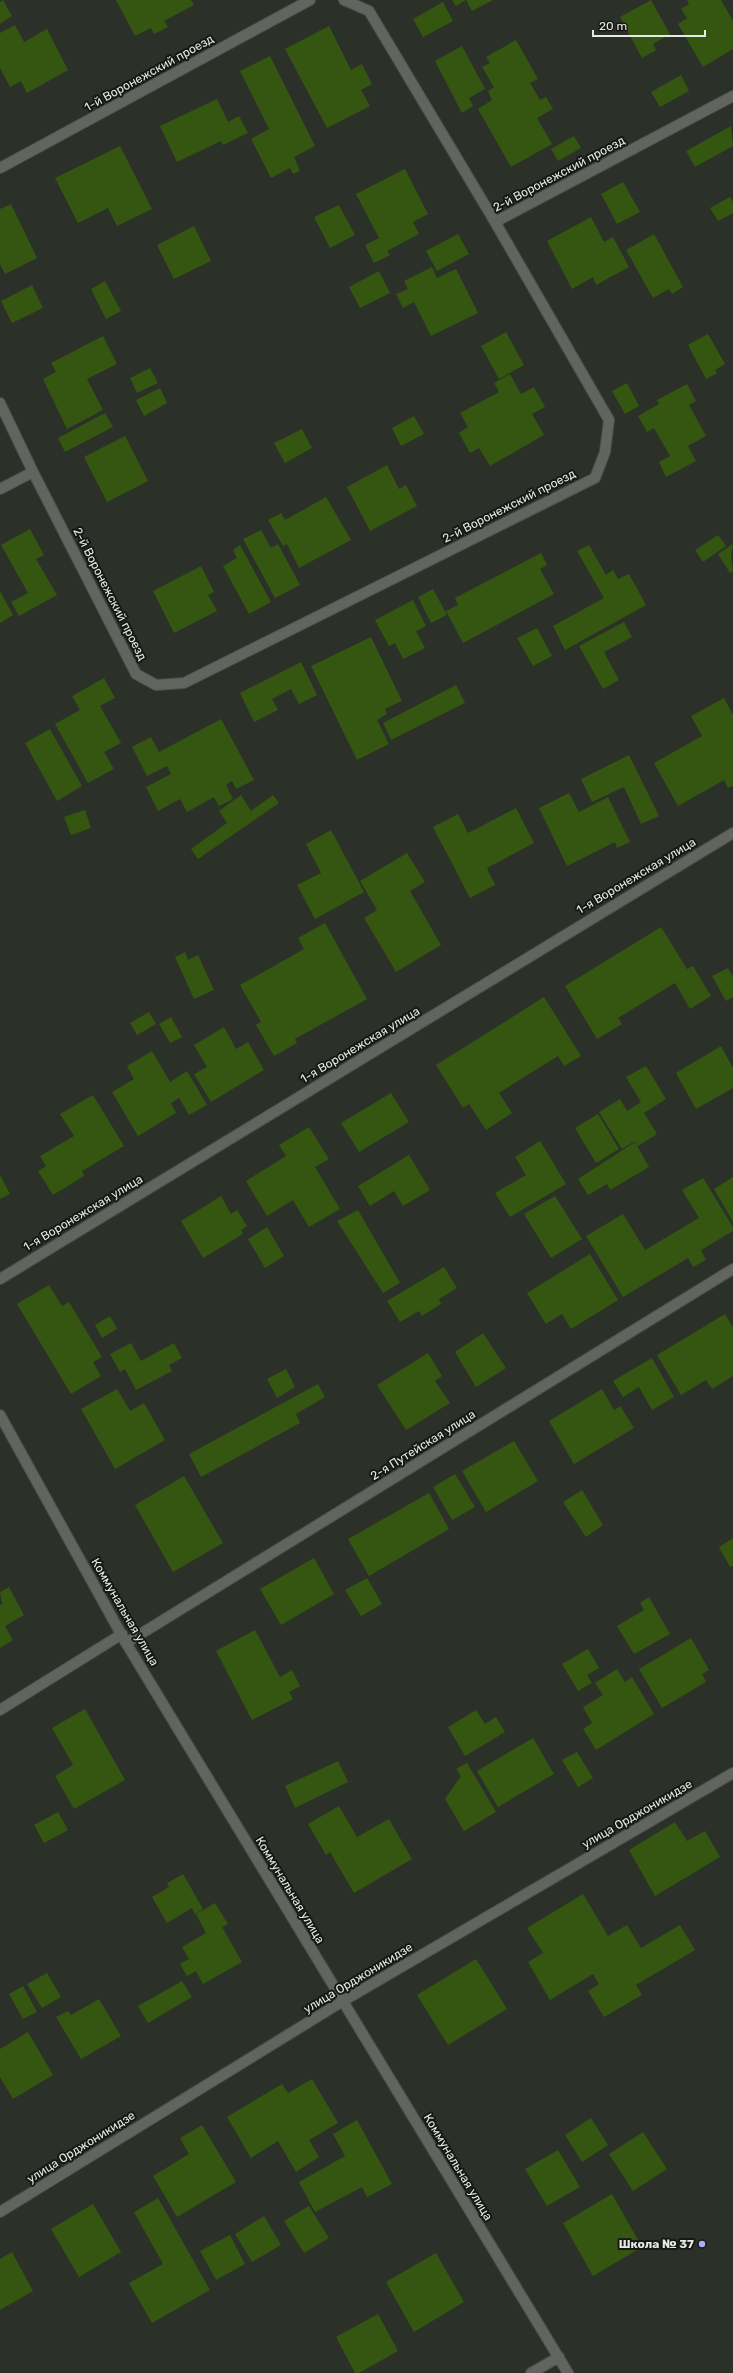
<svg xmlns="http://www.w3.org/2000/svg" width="733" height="2373" viewBox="0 0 733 2373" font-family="Rubik,sans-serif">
<rect width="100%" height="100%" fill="#2b3128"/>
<path fill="#345611" d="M 3,0 L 12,16 L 0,24 L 0,2 Z
M 116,0 L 191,0 L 194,5 L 164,21 L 168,27 L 154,34 L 151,28 L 135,36 Z
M 452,0 L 493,0 L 472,11 L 466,0 L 456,6 Z
M 651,0 L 670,34 L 653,44 L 656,50 L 642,58 L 620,17 Z
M 687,0 L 721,0 L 733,21 L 733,49 L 703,67 L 678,24 L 687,18 L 681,9 L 689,4 Z
M 443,2 L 453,21 L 423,37 L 413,19 Z
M 15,25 L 24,42 L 47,29 L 68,70 L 27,93 L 21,81 L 10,87 L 0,68 L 0,33 Z
M 329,26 L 351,70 L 362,64 L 372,84 L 361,90 L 370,106 L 327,128 L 285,49 Z
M 516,40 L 538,79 L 530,83 L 540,100 L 546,97 L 553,109 L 537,118 L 552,144 L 511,167 L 478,109 L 492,100 L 488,91 L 494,87 L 482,67 L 490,63 L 486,57 Z
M 462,46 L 485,89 L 469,98 L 473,106 L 462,113 L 435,61 Z
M 270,56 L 315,146 L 294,157 L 300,171 L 293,174 L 290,168 L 271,178 L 251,139 L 269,129 L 240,71 Z
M 681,75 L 689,91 L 660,107 L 651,92 Z
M 217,99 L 228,122 L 239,116 L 248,133 L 223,145 L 221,141 L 177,162 L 160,126 Z
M 731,126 L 733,146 L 695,167 L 686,151 Z
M 574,136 L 581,148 L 558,161 L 551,149 Z
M 120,146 L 152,209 L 117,226 L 108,208 L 78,223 L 55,178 Z
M 405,169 L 428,214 L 413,222 L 419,234 L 387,251 L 390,255 L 374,263 L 365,245 L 379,238 L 356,194 Z
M 623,182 L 640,212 L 617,224 L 601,194 Z
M 730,197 L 733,202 L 733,213 L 718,221 L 710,208 Z
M 11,204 L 37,258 L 5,274 L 0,264 L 0,209 Z
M 339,205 L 355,235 L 330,248 L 314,217 Z
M 591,217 L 604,242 L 613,237 L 629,267 L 596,285 L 593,277 L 572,289 L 547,241 Z
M 194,226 L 211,261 L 174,279 L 157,245 Z
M 458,234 L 469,254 L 437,271 L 426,251 Z
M 654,234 L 683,287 L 672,294 L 669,289 L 653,298 L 626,250 Z
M 432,267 L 437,278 L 456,269 L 478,313 L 431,336 L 414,302 L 403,308 L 396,294 L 408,289 L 404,281 Z
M 379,271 L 390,293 L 360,308 L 349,287 Z
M 105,281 L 121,311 L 106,319 L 91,289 Z
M 32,285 L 43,308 L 12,323 L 1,301 Z
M 506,332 L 524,365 L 499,379 L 481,346 Z
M 708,334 L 725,364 L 715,370 L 717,373 L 706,379 L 688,345 Z
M 103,336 L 117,364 L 87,379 L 103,410 L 67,429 L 43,379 L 56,372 L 51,363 Z
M 150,368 L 158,383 L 137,393 L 130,378 Z
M 510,374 L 521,394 L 534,387 L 545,407 L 532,414 L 544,435 L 490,466 L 479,448 L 470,453 L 459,433 L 468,427 L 460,413 L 499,392 L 494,383 Z
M 627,383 L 639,406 L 625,414 L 612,391 Z
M 687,384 L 696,401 L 689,405 L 706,436 L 688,446 L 696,461 L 666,477 L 659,462 L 670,456 L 654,428 L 647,432 L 638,416 L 659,404 L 657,400 Z
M 160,388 L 167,403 L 144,416 L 136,400 Z
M 105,413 L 113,427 L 65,452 L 58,438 Z
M 414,416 L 424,434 L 401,446 L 392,428 Z
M 302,429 L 312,448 L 285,463 L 274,443 Z
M 125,436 L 148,481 L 107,502 L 84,457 Z
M 387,465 L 399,489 L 406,485 L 417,506 L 370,531 L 347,487 Z
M 326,497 L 351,540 L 299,568 L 287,544 L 283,546 L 268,520 L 281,513 L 285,520 Z
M 30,529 L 44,555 L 36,559 L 57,595 L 19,616 L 11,602 L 28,593 L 1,545 Z
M 261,530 L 271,548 L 278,544 L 300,585 L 275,598 L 243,539 Z
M 718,535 L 726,546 L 703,562 L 695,550 Z
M 733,544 L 731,556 L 733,571 L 730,573 L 718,554 Z
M 240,545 L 271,602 L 249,614 L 223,566 L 237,558 L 233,550 Z
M 589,545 L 606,575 L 613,570 L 618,579 L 629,574 L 646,605 L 565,650 L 553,626 L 604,598 L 577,551 Z
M 541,553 L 547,565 L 540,569 L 554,594 L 463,643 L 446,611 L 458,605 L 455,598 Z
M 201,566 L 214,592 L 208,595 L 217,611 L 174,633 L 153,591 Z
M 433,589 L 447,615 L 431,623 L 418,597 Z
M 0,591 L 13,615 L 0,623 Z
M 413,600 L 426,626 L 416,631 L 425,648 L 403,659 L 395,643 L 389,646 L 375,620 Z
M 624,622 L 632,637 L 604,652 L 619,680 L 603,689 L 579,646 Z
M 537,628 L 552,656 L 533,666 L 517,638 Z
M 371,637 L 402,701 L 385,709 L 387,714 L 377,720 L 389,744 L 357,760 L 311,666 Z
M 301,662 L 317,695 L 299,704 L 291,689 L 272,699 L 278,710 L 254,722 L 240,693 Z
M 104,678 L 115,698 L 100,706 L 121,743 L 104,752 L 114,769 L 88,783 L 55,724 L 80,710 L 72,696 Z
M 456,685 L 465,703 L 391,740 L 383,723 Z
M 724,698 L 733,715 L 733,786 L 728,788 L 724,780 L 678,806 L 654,763 L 702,736 L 691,716 Z
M 221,719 L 254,780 L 236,789 L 232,781 L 226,785 L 233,799 L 219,806 L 214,797 L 187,812 L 180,799 L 158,811 L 146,787 L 171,774 L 167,766 L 147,776 L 132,747 L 151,737 L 159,752 Z
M 50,729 L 82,786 L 57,801 L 25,743 Z
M 629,755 L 659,816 L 641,824 L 624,787 L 592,802 L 581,779 Z
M 569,793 L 579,812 L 608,797 L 630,842 L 617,848 L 615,842 L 567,866 L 539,808 Z
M 241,795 L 251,811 L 273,795 L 279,803 L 198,859 L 191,849 L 227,823 L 219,811 Z
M 516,808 L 534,843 L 487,868 L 495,885 L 470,898 L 433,827 L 458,814 L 468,833 Z
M 85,810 L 91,828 L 71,835 L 64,817 Z
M 331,830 L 364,892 L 315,919 L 297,885 L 321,873 L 306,844 Z
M 407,853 L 425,882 L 410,891 L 441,945 L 396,972 L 364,918 L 377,910 L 360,881 Z
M 325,923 L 367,999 L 295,1039 L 297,1043 L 274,1056 L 256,1025 L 261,1022 L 240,985 L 304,949 L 298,938 Z
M 661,927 L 687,969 L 693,966 L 711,996 L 690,1009 L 675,983 L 618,1018 L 622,1024 L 597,1039 L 565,986 Z
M 185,952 L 188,960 L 198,955 L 214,990 L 194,999 L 175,957 Z
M 728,968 L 733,976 L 733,997 L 726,1001 L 712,976 Z
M 544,997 L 581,1056 L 564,1066 L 558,1056 L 499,1093 L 512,1113 L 486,1130 L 469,1104 L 463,1108 L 436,1065 Z
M 149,1012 L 156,1024 L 137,1035 L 130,1023 Z
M 171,1017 L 182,1037 L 170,1043 L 159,1024 Z
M 224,1027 L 236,1049 L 248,1042 L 264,1070 L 211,1102 L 194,1074 L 207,1067 L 194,1045 Z
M 721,1046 L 733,1068 L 733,1088 L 696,1109 L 676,1073 Z
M 152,1051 L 170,1082 L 187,1071 L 207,1105 L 189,1115 L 179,1098 L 171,1103 L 176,1113 L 138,1136 L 112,1092 L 134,1079 L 127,1066 Z
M 646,1066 L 666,1099 L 644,1113 L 657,1134 L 638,1146 L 635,1141 L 622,1149 L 599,1112 L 620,1099 L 627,1111 L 641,1102 L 626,1077 Z
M 391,1093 L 409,1122 L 359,1152 L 341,1123 Z
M 93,1095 L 124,1146 L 82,1171 L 84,1176 L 53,1195 L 38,1171 L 46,1166 L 40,1156 L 74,1136 L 60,1114 Z
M 598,1114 L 619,1149 L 596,1163 L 575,1128 Z
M 309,1127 L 329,1159 L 315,1167 L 340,1209 L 309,1227 L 293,1200 L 267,1216 L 246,1181 L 286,1156 L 279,1145 Z
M 540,1141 L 566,1184 L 510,1217 L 495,1193 L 526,1175 L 515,1157 Z
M 635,1142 L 649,1167 L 610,1190 L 607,1184 L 588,1195 L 578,1179 Z
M 409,1155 L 430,1190 L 403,1206 L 394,1191 L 370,1206 L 358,1186 Z
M 0,1175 L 10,1194 L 0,1199 Z
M 733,1177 L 733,1222 L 714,1189 Z
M 703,1178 L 733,1227 L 733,1231 L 701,1250 L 706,1260 L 693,1267 L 688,1258 L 623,1297 L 586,1236 L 623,1214 L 645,1250 L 699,1218 L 682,1190 Z
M 221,1196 L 231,1214 L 237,1210 L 247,1226 L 241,1230 L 243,1234 L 203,1258 L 181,1221 Z
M 555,1196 L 582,1239 L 551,1258 L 524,1214 Z
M 358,1210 L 400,1283 L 383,1293 L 337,1221 Z
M 267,1227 L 284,1256 L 265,1268 L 248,1239 Z
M 590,1254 L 618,1300 L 571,1329 L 562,1314 L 546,1324 L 527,1293 Z
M 444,1267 L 457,1288 L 439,1299 L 441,1304 L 422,1316 L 419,1311 L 400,1322 L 387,1301 Z
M 49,1285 L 62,1306 L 69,1302 L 102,1357 L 93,1362 L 101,1376 L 71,1394 L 17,1304 Z
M 725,1314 L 733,1327 L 733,1376 L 712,1389 L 706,1380 L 681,1395 L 657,1355 Z
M 110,1316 L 117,1329 L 102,1338 L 95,1325 Z
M 483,1333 L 506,1368 L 476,1387 L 455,1352 Z
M 131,1343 L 141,1361 L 174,1343 L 182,1358 L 169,1365 L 172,1371 L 136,1390 L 125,1369 L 120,1372 L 110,1354 Z
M 428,1353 L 442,1376 L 435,1381 L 450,1403 L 406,1430 L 377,1385 Z
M 652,1358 L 674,1397 L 652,1410 L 639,1387 L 623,1397 L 613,1381 Z
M 286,1369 L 295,1387 L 277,1398 L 267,1379 Z
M 318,1384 L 325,1397 L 296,1414 L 300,1423 L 201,1477 L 189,1454 Z
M 117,1389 L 130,1411 L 144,1403 L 165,1440 L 115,1469 L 81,1409 Z
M 602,1389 L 614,1410 L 620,1406 L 634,1428 L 574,1464 L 549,1421 Z
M 514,1441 L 538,1481 L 486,1512 L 462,1471 Z
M 455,1474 L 475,1507 L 452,1520 L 433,1487 Z
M 184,1476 L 223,1543 L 173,1572 L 135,1505 Z
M 582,1490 L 603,1525 L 586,1537 L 563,1502 Z
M 429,1493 L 449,1529 L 369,1576 L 348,1539 Z
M 733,1538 L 733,1566 L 730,1567 L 719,1547 Z
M 314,1558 L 334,1594 L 281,1625 L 260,1589 Z
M 367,1578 L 382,1604 L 361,1616 L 345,1590 Z
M 9,1587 L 24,1615 L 5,1626 L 13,1640 L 0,1648 L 0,1605 L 2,1604 L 0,1592 Z
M 649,1597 L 670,1634 L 634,1654 L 617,1626 L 644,1610 L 640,1603 Z
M 255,1630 L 280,1677 L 292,1670 L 300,1686 L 289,1692 L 293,1699 L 252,1720 L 216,1651 Z
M 691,1638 L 709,1670 L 702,1674 L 706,1682 L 662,1708 L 639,1669 Z
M 588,1649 L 599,1668 L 587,1675 L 592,1683 L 578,1691 L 562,1664 Z
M 617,1669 L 625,1682 L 632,1677 L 654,1714 L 596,1750 L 583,1729 L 592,1723 L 583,1707 L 603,1695 L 595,1683 Z
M 85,1709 L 125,1780 L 74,1809 L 55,1776 L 73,1765 L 52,1728 Z
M 476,1710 L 485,1724 L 496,1717 L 505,1732 L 465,1756 L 448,1727 Z
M 533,1738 L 554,1774 L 498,1807 L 477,1771 Z
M 577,1752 L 593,1778 L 578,1787 L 562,1760 Z
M 338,1761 L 348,1782 L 295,1808 L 285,1786 Z
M 467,1763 L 496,1812 L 464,1831 L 445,1799 L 461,1776 L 456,1769 Z
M 339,1806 L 357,1837 L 389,1819 L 412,1859 L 354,1893 L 330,1852 L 326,1855 L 308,1824 Z
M 58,1812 L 68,1830 L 44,1843 L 34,1825 Z
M 675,1822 L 687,1841 L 705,1831 L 720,1857 L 655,1896 L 629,1850 Z
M 183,1874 L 203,1909 L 195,1914 L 192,1908 L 167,1923 L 152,1897 L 169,1887 L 167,1883 Z
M 583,1894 L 608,1936 L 627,1925 L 641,1948 L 680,1925 L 695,1950 L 636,1985 L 642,1995 L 604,2017 L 588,1991 L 599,1984 L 593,1974 L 550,2000 L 528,1962 L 543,1953 L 527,1928 Z
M 215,1903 L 228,1924 L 222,1927 L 242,1962 L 203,1984 L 196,1971 L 187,1976 L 180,1964 L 189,1959 L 182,1947 L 206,1933 L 196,1914 Z
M 476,1959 L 507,2009 L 448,2045 L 417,1995 Z
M 47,1973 L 61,1997 L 42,2008 L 27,1984 Z
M 182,1981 L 192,1997 L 148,2023 L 138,2006 Z
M 23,1986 L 37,2012 L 23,2019 L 9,1994 Z
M 99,1999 L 121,2036 L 81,2059 L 56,2017 L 68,2011 L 71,2015 Z
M 28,2032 L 53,2075 L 13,2099 L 0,2077 L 0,2049 Z
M 312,2079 L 338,2123 L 309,2140 L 319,2157 L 296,2172 L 278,2141 L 251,2158 L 227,2117 L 282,2084 L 288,2093 Z
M 591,2118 L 608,2145 L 582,2162 L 565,2135 Z
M 357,2120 L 392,2184 L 367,2197 L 362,2187 L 315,2212 L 299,2182 L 345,2156 L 333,2134 Z
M 202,2125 L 236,2182 L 177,2217 L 153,2176 L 189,2154 L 180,2138 Z
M 643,2132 L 667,2169 L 633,2191 L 609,2154 Z
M 558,2150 L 580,2187 L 547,2206 L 525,2169 Z
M 612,2194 L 642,2247 L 593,2276 L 563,2223 Z
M 158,2198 L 210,2290 L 152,2323 L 129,2283 L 163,2264 L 134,2212 Z
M 93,2204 L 121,2252 L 79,2277 L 51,2229 Z
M 309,2206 L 329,2238 L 304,2253 L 284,2221 Z
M 264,2216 L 281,2245 L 252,2262 L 235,2234 Z
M 230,2235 L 245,2264 L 216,2280 L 200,2251 Z
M 12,2252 L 33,2291 L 0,2310 L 0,2259 Z
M 436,2253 L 464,2302 L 414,2332 L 386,2282 Z
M 378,2314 L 398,2351 L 359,2373 L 355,2373 L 336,2337 Z"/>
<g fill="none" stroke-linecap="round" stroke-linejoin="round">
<defs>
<path id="minor" d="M 344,0 L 369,11 L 495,222
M 0,168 L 310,0
M 0,403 L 33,472 L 0,489
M 33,472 L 136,674 L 156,685 L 184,683 L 595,478 L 605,452 L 609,420 L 495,222 L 733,96
M 0,1279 L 733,833
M 0,1415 L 126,1643 L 568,2373
M 126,1643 L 733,1269
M 0,1710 L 122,1634
M 0,2212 L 343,2001 L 733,1773
M 531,2373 L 559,2357"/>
</defs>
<use href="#minor" stroke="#494f46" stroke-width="12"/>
<use href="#minor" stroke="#626460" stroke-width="10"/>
</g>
<circle fill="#abaffb" stroke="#151814" stroke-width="1.5" cx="702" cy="2244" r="4"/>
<g text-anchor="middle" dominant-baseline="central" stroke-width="4" stroke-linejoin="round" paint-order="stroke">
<g font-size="12" fill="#e7eae4" stroke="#151814">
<text transform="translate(149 73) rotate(-29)">1-й Воронежский проезд</text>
<text transform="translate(559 174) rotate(-28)">2-й Воронежский проезд</text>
<text transform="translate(509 506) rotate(-27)">2-й Воронежский проезд</text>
<text transform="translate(110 594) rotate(63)">2-й Воронежский проезд</text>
<text transform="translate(636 876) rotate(-31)">1-я Воронежская улица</text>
<text transform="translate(360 1045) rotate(-31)">1-я Воронежская улица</text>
<text transform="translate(83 1213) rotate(-31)">1-я Воронежская улица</text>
<text transform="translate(423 1445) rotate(-32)">2-я Путейская улица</text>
<text transform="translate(125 1612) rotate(60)">Коммунальная улица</text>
<text transform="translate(637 1814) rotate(-30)">улица Орджоникидзе</text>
<text transform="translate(290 1890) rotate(59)">Коммунальная улица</text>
<text transform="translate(358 1978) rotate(-31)">улица Орджоникидзе</text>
<text transform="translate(81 2147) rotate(-32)">улица Орджоникидзе</text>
<text transform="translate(458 2167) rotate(59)">Коммунальная улица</text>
</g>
<g font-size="12" font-weight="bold" fill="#e7eae4" stroke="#151814" text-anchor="end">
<text x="694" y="2244">Школа № 37</text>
</g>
</g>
<path d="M593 30v6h112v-6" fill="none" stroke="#e7eae4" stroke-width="2"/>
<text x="599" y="30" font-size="12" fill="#e7eae4" stroke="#151814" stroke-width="3" paint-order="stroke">20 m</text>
</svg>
